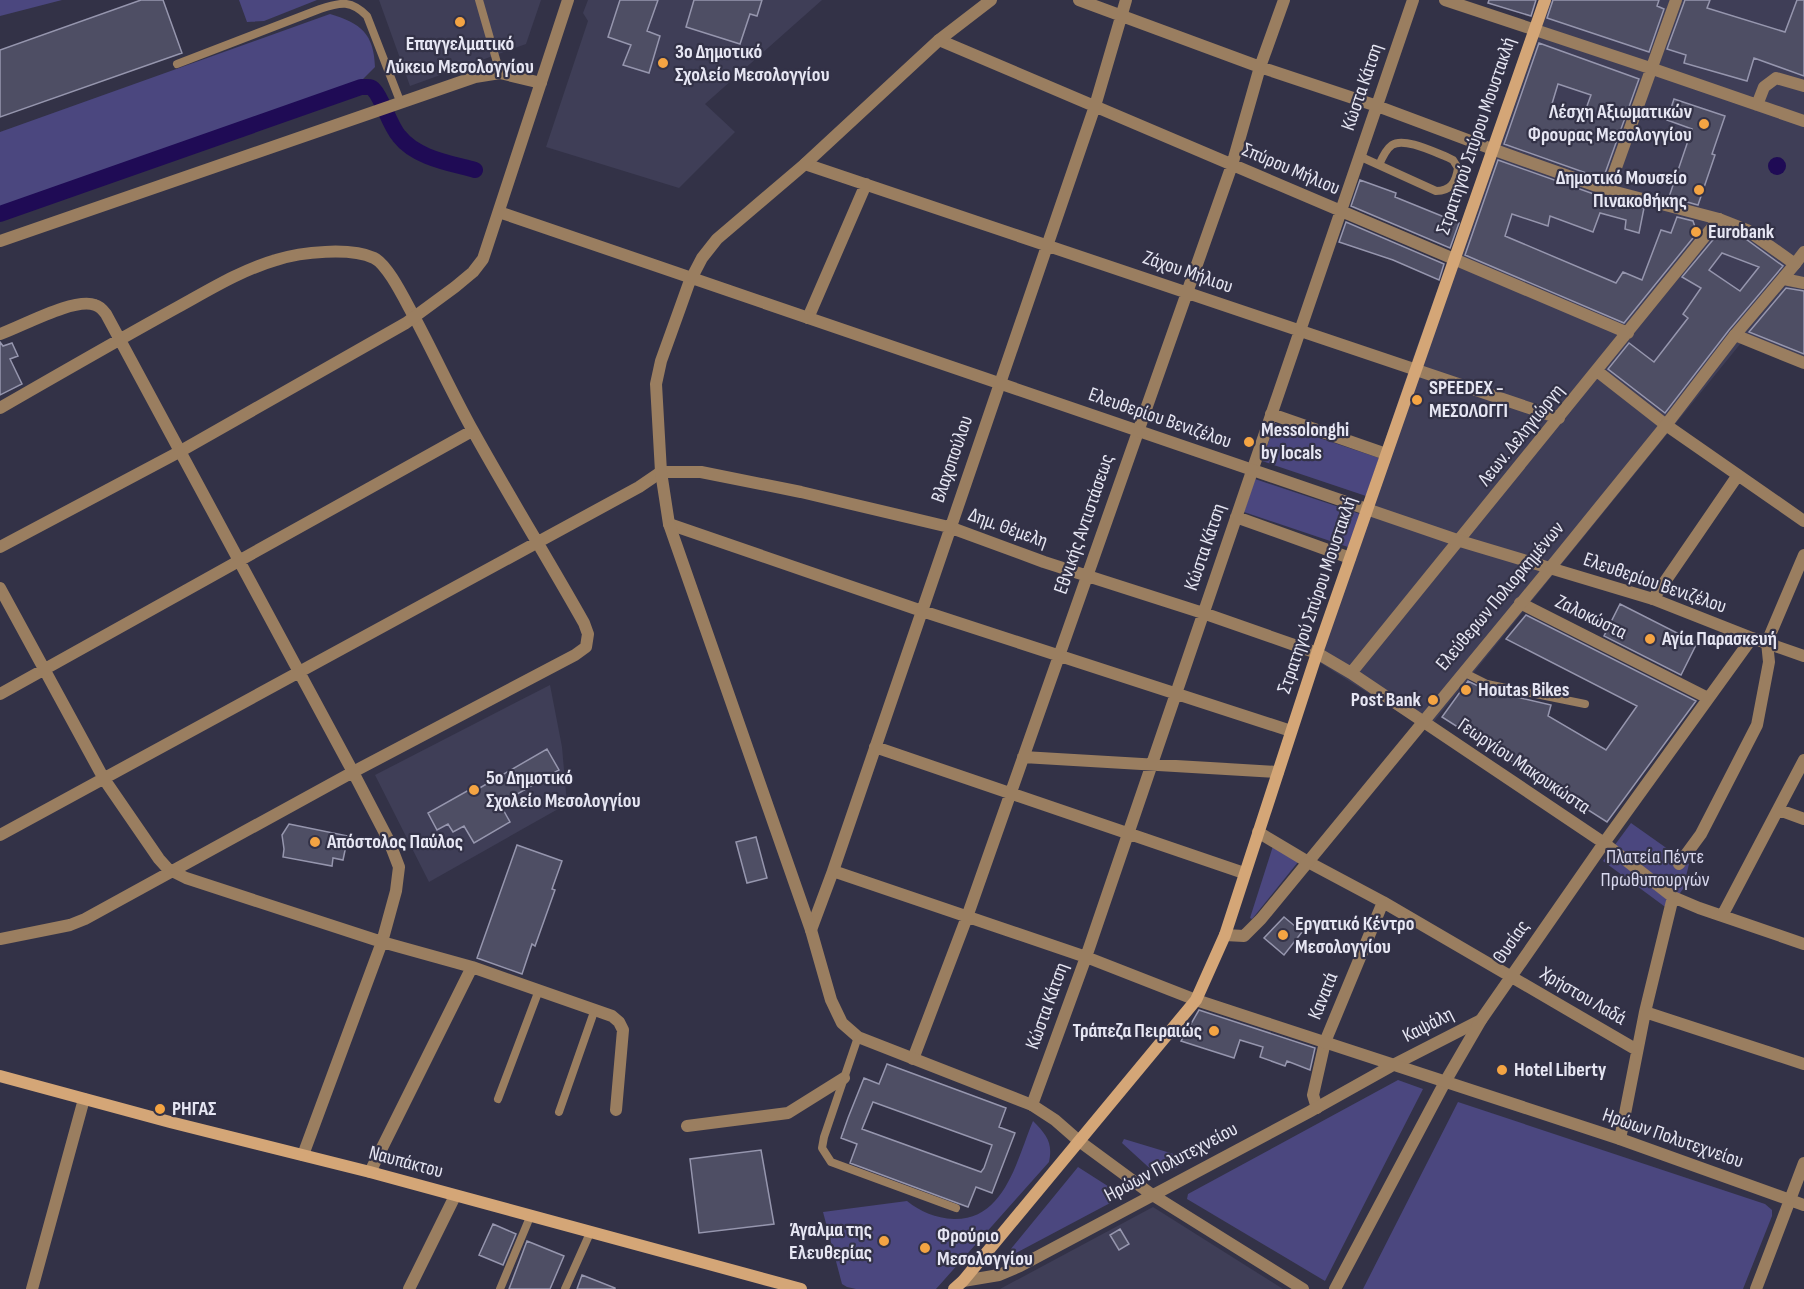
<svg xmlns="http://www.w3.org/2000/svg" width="1804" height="1289" viewBox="0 0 1804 1289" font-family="'Sofia Sans Condensed',sans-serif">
<rect width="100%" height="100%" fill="#333247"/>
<path fill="#3f3e57" d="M 379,0 L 541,0 L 526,44 L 410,86 Z
M 588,0 L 822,0 L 705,104 L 735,132 L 679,188 L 546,147 L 588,21 L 583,13 Z
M 1540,0 L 1804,0 L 1804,367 L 1741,343 L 1427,730 L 1311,657 L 1412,361 Z
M 550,685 L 562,747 L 567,804 L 429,882 L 375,775 Z
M 1153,1207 L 1283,1289 L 1000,1289 Z"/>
<path fill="#4b477f" d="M 0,0 L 62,0 L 0,16 Z
M 239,0 L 317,0 L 264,21 L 247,22 Z
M 330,14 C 361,23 374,34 375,67 L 363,79 L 0,207 L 0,132 Z
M 1275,423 L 1379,458 L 1366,496 L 1262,461 Z
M 1255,479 L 1360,514 L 1348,547 L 1244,512 Z
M 1631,823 L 1689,864 L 1683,889 L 1668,909 L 1603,861 Z
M 1273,846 L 1298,862 L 1252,919 L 1250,918 Z
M 1398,1080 L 1423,1089 L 1325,1281 L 1187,1199 L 1188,1194 Z
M 1458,1102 L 1765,1204 L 1772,1210 L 1772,1216 L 1743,1289 L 1363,1289 Z
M 1033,1121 C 1047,1135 1053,1143 1049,1162 L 936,1289 L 856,1289 L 847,1287 L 842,1284 L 823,1212 L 907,1201 C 921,1212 935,1218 954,1219 C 1005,1220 1017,1159 1033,1121 Z
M 1124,1139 L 1177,1155 L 1183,1159 L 1184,1164 L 1165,1174 L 1156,1174 L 1122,1143 Z
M 1078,1167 L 1114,1190 L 1112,1202 L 1016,1253 L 1011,1252 L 1010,1250 Z"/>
<path fill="#1f0b55" d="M1768 166a9 9 0 1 1 18 0a9 9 0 1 1-18 0Z"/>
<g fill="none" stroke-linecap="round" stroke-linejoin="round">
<path stroke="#1f0b55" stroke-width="16" d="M 0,214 L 361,87 C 366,87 371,86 374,90 C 382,98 389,124 399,136 C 416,158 450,163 475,170"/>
</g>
<path fill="#4e4e64" stroke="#9696ae" stroke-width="1.5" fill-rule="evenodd" d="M 141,0 L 163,0 L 182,53 L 0,117 L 0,50 Z
M 620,0 L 658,0 L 647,31 L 660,36 L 649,73 L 623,65 L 631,45 L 608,37 Z
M 694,0 L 762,0 L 757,16 L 750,14 L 740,44 L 686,27 Z
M 1489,0 L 1536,0 L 1531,16 L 1488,3 Z
M 1553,0 L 1659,0 L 1657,6 L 1664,9 L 1649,52 L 1547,18 Z
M 1685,0 L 1710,0 L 1707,8 L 1785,32 L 1797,0 L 1804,0 L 1804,76 L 1754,58 L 1747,81 L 1684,63 L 1686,55 L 1667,49 Z
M 1539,43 L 1639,79 L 1603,179 L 1504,144 ZM 1558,84 L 1591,95 L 1583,117 L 1551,107 Z
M 1674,99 L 1725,116 L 1712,154 L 1715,155 L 1698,205 L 1669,197 L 1692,129 L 1667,120 Z
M 1498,160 L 1605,198 L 1644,208 L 1639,233 L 1625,229 L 1626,220 L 1600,213 L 1593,232 L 1550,216 L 1548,226 L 1512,214 L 1505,236 L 1616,283 L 1623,272 L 1642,280 L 1661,230 L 1671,233 L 1677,217 L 1693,221 L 1697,233 L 1624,323 L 1465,255 Z
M 1360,180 L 1396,193 L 1395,197 L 1459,223 L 1450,248 L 1351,206 Z
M 1346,222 L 1444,264 L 1439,280 L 1393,260 L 1339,242 Z
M 1722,229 L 1743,237 L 1783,266 L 1729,330 L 1665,413 L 1608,369 L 1629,343 L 1654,362 L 1688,318 L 1683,314 L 1701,288 L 1682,277 ZM 1722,253 L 1759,267 L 1740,291 L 1709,270 Z
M 1786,288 L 1804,291 L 1804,354 L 1749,332 Z
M 0,342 L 3,346 L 12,343 L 18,356 L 10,359 L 22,384 L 0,395 Z
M 1620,604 L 1697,643 L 1681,675 L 1604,636 Z
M 1526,615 L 1696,701 L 1607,822 L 1442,717 L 1468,681 L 1486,690 L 1551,705 L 1548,716 L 1606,750 L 1637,706 L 1506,639 Z
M 547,749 L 559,770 L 500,804 L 510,822 L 474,843 L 464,826 L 453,832 L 448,824 L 437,830 L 428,813 L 476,786 L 478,789 Z
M 289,824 L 348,836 L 343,860 L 333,858 L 332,866 L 283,857 L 284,849 L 282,835 Z
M 756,837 L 767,878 L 747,883 L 736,842 Z
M 517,845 L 562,861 L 552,889 L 555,890 L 535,946 L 532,944 L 522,974 L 477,958 Z
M 1284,917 L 1302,932 L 1284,955 L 1264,938 Z
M 1199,1010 L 1315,1048 L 1310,1070 L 1287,1061 L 1285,1066 L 1260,1057 L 1263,1047 L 1240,1040 L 1234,1058 L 1181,1041 Z
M 887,1064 L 1006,1108 L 999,1127 L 1015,1133 L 992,1193 L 976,1187 L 968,1207 L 850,1163 L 857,1144 L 841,1138 L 848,1118 L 864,1078 L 879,1084 ZM 873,1102 L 992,1145 L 984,1168 L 981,1172 L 862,1129 Z
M 761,1150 L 774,1224 L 699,1233 L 690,1159 Z
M 493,1224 L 516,1234 L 503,1265 L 479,1255 Z
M 1120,1229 L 1129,1244 L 1119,1250 L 1110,1235 Z
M 527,1241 L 564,1256 L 550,1289 L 509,1289 Z
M 582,1275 L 615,1288 L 615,1289 L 577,1289 Z"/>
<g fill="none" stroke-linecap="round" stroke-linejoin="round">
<path stroke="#9a7e60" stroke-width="8" d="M 479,0 L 500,73
M 177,64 L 320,9 C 341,2 351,0 367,16 L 400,101
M 1359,156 L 1436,191 C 1451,191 1456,182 1458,168 L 1453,160 L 1447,157 C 1434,152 1404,137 1392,145 C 1386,149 1382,158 1379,165
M 1463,672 L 1487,684 L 1585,704
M 858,1037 L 824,1137 L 822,1148 L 831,1162 L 956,1208
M 498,1099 L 539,990
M 559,1112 L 595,1009
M 500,1289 L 530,1217
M 565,1289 L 590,1233"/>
<path stroke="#9a7e60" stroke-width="12" d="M 1653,69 L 1804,121
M 1757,105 L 1764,87 L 1776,78 L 1804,86
M 1795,264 L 1804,252
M 1679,864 L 1701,834 L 1757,725 L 1769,662 L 1767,642
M 1393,1065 L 1481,1020
M 687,1126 L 788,1113 L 844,1078"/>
<path stroke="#9a7e60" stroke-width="12" d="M 1079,0 L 1260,67 L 1377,106 L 1492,149
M 1445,0 L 1653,69
M 939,40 L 1628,333
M 805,164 L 1559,418
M 1608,190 L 1676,0
M 1784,279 L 1804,283
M 808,318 L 866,184
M 0,334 C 21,327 74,297 95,305 C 99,306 103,310 106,314 L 353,772 L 389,841 L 399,867 L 396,891 L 382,942 L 303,1155
M 1735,335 L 1804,363
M 1597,371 L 1666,425 L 1804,521
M 0,408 C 59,374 118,340 178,307 C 209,290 241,270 276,260 C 301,252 350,247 374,258 C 389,265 408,307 417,322 C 436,358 453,395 473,431 C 509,496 548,559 584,623 L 588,634 L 586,647 L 575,655 L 353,772 L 85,919 L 70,925 L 0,939
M 1271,414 L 1386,454
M 1236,517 L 1350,558
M 669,524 L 922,611 L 1291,731
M 0,588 L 104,779 L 159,859 L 168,869 L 186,878 L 382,942 L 472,967 L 612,1016 L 619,1022 L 623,1030 L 616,1110
M 1653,599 L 1738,475
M 1520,603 L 1708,698
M 1767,642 L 1804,555
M 1351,673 L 1719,219
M 0,694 L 472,431
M 875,747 L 1244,873
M 1023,757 L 1278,772
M 1779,810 L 1804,819
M 1258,832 L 1308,862 L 1383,902 L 1637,1050
M 0,835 L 639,487 L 661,472 L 701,472 L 801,492 L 949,527 L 1044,562 L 1203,613 L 1317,653 L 1351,673 L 1604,843 L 1673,897 L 1699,908 L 1804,944
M 833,871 L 1086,957 L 1196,1000
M 1722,916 L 1804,760
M 811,930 L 833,871 L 1095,106 L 1126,0
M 1645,1012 L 1804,1064
M 913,1059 L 967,917 L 1232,165 L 1260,67 L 1284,0
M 1032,1105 L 1086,957 L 1413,0
M 1317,1108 L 1313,1095 L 1325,1042 L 1383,902
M 1620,1139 L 1645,1012 L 1673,897
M 370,1172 L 472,967
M 32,1289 L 84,1099
M 409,1289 L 455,1196
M 1335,1289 L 1445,1082 L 1481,1020 L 1604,843 L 1752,638"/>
<path stroke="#9a7e60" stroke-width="12" d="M 991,0 L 939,40 L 805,164 L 717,239 L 702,258 L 689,283 L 679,311 L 661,361 L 656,384 L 661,472 L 669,524 L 811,930 L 831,1000 L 842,1023 L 858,1037 L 1032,1105 L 1055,1120 L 1079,1141 L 1151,1194 L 1303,1289
M 499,212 L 1460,541 L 1653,599 L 1752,638 L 1804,656
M 0,241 L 475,77 L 500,73 L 541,83
M 0,547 L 179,452 L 406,323 L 455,287 L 473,272 L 483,259 L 568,0
M 1225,935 L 1244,936 L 1261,919 L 1550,568 L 1666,425 L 1735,335 L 1795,264 L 1747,230 L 1719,219 L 1608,190 L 1492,149
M 1196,1000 L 1620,1139 L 1804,1205
M 963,1281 L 999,1275 L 1020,1266 L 1309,1112 L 1393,1065
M 1756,1289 L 1804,1163"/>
<path stroke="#d4a677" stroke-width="12" d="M 0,1076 L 170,1122 L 370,1172 L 801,1289
M 954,1289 L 963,1281 L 1196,1000 L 1225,935 L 1317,653 L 1545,0"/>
</g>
<g fill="#f4a443" stroke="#333247" stroke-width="2">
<circle cx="460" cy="22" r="6"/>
<circle cx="663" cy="63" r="6"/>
<circle cx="1704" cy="124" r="6"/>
<circle cx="1699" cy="190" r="6"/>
<circle cx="1696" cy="232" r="6"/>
<circle cx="1417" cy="400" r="6"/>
<circle cx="1249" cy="442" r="6"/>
<circle cx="1650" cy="639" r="6"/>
<circle cx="1466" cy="690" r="6"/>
<circle cx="1433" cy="700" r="6"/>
<circle cx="474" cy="790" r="6"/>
<circle cx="315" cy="842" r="6"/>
<circle cx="1283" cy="935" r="6"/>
<circle cx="1214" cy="1031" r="6"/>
<circle cx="1502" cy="1070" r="6"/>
<circle cx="160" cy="1109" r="6"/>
<circle cx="884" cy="1241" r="6"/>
<circle cx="925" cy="1248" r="6"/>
</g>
<g text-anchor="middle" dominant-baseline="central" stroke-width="4.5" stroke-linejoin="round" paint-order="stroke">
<g font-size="20" font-weight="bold" fill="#e6e6f3" stroke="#333247" text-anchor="start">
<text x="460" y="44" text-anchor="middle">Επαγγελματικό<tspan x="460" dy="23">Λύκειο Μεσολογγίου</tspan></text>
<text x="675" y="52">3ο Δημοτικό<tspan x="675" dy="23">Σχολείο Μεσολογγίου</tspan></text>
<text x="1692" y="112" text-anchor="end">Λέσχη Αξιωματικών<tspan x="1692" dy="23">Φρουρας Μεσολογγίου</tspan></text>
<text x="1687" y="178" text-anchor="end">Δημοτικό Μουσείο<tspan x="1687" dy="23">Πινακοθήκης</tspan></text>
<text x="1708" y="232">Eurobank</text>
<text x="1429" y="388">SPEEDEX -<tspan x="1429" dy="23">ΜΕΣΟΛΟΓΓΙ</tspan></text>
<text x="1261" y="430">Messolonghi<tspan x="1261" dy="23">by locals</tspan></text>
<text x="1662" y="639">Αγία Παρασκευή</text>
<text x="1478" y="690">Houtas Bikes</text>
<text x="1421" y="700" text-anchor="end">Post Bank</text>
<text x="486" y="778">5ο Δημοτικό<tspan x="486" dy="23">Σχολείο Μεσολογγίου</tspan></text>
<text x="327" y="842">Απόστολος Παύλος</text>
<text x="1295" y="924">Eργατικό Κέντρο<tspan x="1295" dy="23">Μεσολογγίου</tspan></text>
<text x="1202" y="1031" text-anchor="end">Τράπεζα Πειραιώς</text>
<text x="1514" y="1070">Hotel Liberty</text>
<text x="172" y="1109">ΡΗΓΑΣ</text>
<text x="872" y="1230" text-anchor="end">Άγαλμα της<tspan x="872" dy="23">Ελευθερίας</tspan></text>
<text x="937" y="1236">Φρούριο<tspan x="937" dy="23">Μεσολογγίου</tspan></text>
</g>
<g font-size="20" fill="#e6e6f3" stroke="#333247">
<text transform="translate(1362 87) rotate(-71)">Κώστα Κάτση</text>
<text transform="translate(1476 136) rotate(-71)">Στρατηγού Σπύρου Μουστακλή</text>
<text transform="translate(1291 169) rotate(23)">Σπύρου Μήλιου</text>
<text transform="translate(1188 272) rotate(19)">Ζάχου Μήλιου</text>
<text transform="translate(1160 418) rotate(19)">Ελευθερίου Βενιζέλου</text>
<text transform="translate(1521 435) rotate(-51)">Λεων. Δεληγιώργη</text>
<text transform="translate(952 459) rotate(-71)">Βλαχοπούλου</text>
<text transform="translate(1084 524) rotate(-71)">Εθνικής Αντιστάσεως</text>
<text transform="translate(1008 528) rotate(20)">Δημ. Θέμελη</text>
<text transform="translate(1205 547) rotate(-71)">Κώστα Κάτση</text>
<text transform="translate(1655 583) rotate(19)">Ελευθερίου Βενιζέλου</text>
<text transform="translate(1317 595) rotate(-71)">Στρατηγού Σπύρου Μουστακλή</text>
<text transform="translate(1500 596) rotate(-50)">Ελεύθερων Πολιορκημένων</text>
<text transform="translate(1591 617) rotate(26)">Ζαλοκώστα</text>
<text transform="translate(1524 766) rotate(34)">Γεωργίου Μακρυκώστα</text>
<text transform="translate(1511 942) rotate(-55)">Θυσίας</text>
<text transform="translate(1323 996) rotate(-68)">Κανατά</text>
<text transform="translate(1583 996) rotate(30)">Χρήστου Λαδά</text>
<text transform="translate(1047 1006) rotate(-70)">Κώστα Κάτση</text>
<text transform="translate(1428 1025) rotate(-27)">Καψάλη</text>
<text transform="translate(1673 1138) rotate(19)">Ηρώων Πολυτεχνείου</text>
<text transform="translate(406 1162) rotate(15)">Ναυπάκτου</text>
<text transform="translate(1171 1162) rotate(-28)">Ηρώων Πολυτεχνείου</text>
</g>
<g font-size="20" fill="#d7d7ed" stroke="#333247">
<text x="1655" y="857">Πλατεία Πέντε<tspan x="1655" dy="23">Πρωθυπουργών</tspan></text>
</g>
</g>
</svg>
